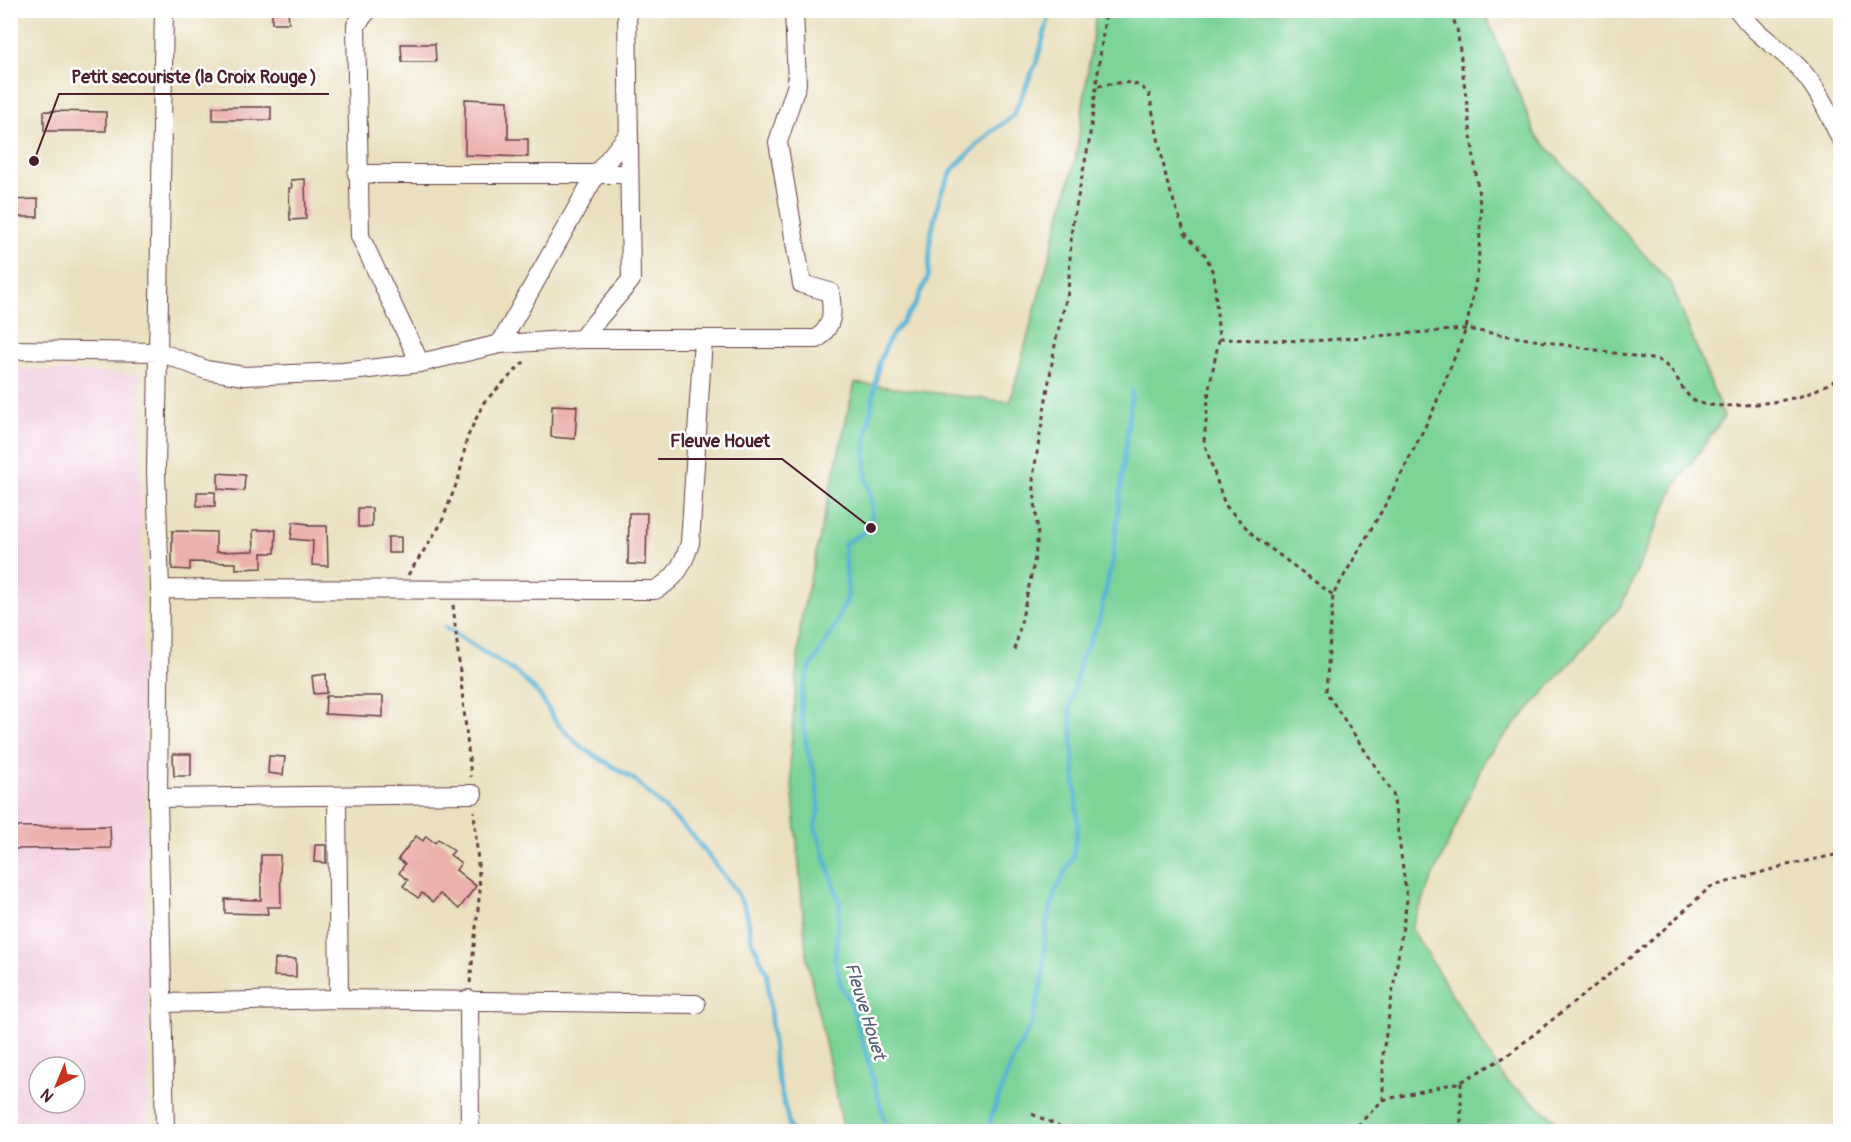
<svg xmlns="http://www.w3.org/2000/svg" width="1851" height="1142" viewBox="0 0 1851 1142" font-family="Pangolin,sans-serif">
<rect width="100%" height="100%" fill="#fff"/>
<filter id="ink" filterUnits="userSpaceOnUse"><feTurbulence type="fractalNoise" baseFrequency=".0167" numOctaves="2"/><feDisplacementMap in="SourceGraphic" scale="12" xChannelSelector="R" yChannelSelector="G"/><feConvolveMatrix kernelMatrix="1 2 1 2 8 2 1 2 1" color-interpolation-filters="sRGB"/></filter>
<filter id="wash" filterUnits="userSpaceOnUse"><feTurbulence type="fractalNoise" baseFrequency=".008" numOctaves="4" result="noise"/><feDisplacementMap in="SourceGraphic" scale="24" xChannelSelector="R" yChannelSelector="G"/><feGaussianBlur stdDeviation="1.35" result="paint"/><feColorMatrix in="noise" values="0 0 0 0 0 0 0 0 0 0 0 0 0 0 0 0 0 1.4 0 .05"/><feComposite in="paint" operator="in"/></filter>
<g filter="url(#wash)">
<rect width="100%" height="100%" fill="#eae0be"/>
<path fill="#f2cfe1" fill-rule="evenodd" d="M 10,368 L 140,375 L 149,1131 L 11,1131 ZM 39,1067 L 75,1067 L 75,1103 L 39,1103 Z"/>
<path fill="#7cd397" stroke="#637961" stroke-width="1.5" d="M 1096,11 L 1484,11 L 1536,135 L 1671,284 L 1724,417 L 1675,486 L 1621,606 L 1486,757 L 1411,928 L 1505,1080 L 1570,1131 L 844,1131 L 807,960 L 790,760 L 801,619 L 849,407 L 855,383 L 1010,402 L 1076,157 Z"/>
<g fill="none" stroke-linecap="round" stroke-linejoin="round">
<path stroke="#59b5d7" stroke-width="4.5" d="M 445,627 L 517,673 L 539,694 L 556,722 L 581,747 L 635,780 L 692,835 L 734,888 L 746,910 L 752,941 L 767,973 L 775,1067 L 791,1132
M 888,1132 L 853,1008 L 840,982 L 835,959 L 840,903 L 815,826 L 819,808 L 816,778 L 807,749 L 801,709 L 802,691 L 808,672 L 836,624 L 848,596 L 844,544 L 871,528 L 872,504 L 866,475 L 866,440 L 879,363 L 888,341 L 915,305 L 928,277 L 931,233 L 941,193 L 953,169 L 990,133 L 1013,116 L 1037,61 L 1051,10
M 989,1132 L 991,1117 L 1013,1059 L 1032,1023 L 1043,978 L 1046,926 L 1056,890 L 1073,857 L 1078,824 L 1070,708 L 1080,661 L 1099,621 L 1113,558 L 1132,391"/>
</g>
<g id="blocks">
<path fill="#eab1ad" d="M 272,10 L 288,10 L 289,23 L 272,23 Z
M 401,44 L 435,44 L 436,62 L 402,62 Z
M 465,99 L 508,101 L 508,139 L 528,139 L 528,157 L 465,155 Z
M 213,107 L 271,107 L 271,120 L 213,120 Z
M 44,111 L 106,112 L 106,131 L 44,131 Z
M 305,179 L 306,219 L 290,220 L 289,188 L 292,188 L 291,180 Z
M 38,199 L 38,217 L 10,217 L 10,200 Z
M 552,405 L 577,406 L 575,439 L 551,437 Z
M 218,473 L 245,475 L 244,491 L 218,489 Z
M 197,492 L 215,492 L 215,506 L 197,506 Z
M 358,508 L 372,508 L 372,527 L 358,527 Z
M 629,513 L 647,513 L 646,565 L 628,564 Z
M 293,522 L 308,524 L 308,526 L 327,526 L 328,566 L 312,565 L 313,541 L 291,539 Z
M 253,530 L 276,530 L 275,553 L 262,553 L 262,568 L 236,569 L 236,563 L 190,562 L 190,570 L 172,569 L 172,531 L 216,532 L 216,552 L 254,551 Z
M 388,537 L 401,537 L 401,553 L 388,553 Z
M 326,674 L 327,693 L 314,694 L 312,676 Z
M 326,696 L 383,696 L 383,717 L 325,714 Z
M 173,754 L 191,754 L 191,776 L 174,776 Z
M 269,756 L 285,757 L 283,775 L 268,773 Z
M 110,826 L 111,848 L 10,849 L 10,827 Z
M 416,836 L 423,841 L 426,836 L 435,843 L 438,839 L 454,851 L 450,855 L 461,863 L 456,870 L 476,886 L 459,909 L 440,894 L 433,902 L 422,893 L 418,898 L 403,886 L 408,880 L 399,873 L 405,864 L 398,859 Z
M 315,845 L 326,845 L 326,863 L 314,862 Z
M 261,855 L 280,855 L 281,907 L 267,907 L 268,914 L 225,913 L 225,899 L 261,900 Z
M 275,959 L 296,959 L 296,977 L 274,976 Z"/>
</g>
</g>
<g filter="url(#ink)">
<use href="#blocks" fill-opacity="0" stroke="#623c41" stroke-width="1.5"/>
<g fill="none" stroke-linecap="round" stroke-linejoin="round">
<defs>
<path id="minor" d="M 164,10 L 156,472 L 160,589 L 158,798 L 165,1132
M 368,10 L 356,25 L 360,236 L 420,363
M 1738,10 C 1756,35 1773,43 1793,62 C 1815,82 1828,111 1840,138
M 357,174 L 629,174
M 581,339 L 631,280 L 627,10
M 500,344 L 595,176 L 628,135
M 10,350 L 160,352 L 206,370 L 244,376 L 343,372 L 420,363 L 500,344 L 581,339 L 817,339 C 834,325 833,312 830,292 L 802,284 L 778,142 L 797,84 L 794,10
M 160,589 L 655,590 C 676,579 683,565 690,543 L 703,339
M 337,796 L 339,999
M 158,798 L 473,794
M 469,999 L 470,1132
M 164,1003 L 339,999 L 696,1004"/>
</defs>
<use href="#minor" stroke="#623c41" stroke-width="20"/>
<path stroke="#623c41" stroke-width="3" stroke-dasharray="4.5 4.5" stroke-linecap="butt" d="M 1098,86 C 1119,83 1134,77 1149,94 L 1167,182 L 1185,233 L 1206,256 L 1214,275 L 1219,339 L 1209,389 L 1204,442 L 1225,505 L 1255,537 L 1333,595
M 1219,339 L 1313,341 L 1466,329 L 1658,360 C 1680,372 1679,391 1695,401 C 1713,411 1773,403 1793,398 C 1809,395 1825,385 1840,378
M 408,575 L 441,524 L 459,477 L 467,438 L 484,402 L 527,359
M 453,605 L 471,777
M 1015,650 L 1034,563 L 1038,536 L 1033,477 L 1056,339 L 1068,292 L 1072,226 L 1089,142 L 1106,10
M 470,983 L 480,890 L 474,811
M 1383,1100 L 1461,1082 L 1508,1055 L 1651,941 L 1710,887 L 1787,865 L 1840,854
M 1032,1114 L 1072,1132
M 1351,1132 L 1383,1100 L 1383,1053 L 1407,900 L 1393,793 L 1326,692 L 1333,595 L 1388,500 L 1432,413 L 1466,329 L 1478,270 L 1481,212 L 1457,28 L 1449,10
M 1461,1132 L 1461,1082"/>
<use href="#minor" stroke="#fff" stroke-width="18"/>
</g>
</g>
<g text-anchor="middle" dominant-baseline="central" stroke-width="5" stroke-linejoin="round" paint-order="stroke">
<g font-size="18" font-style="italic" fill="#505b70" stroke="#fff">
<text transform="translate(865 1011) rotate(73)">Fleuve Houet</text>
</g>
</g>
<path fill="none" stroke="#4a1f2b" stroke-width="2" d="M34 161L59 94H329M871 528L782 459H658"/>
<g fill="#4a1f2b" stroke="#fff" stroke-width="2">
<circle cx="34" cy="161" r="6"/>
<circle cx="871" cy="528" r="6"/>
</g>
<g font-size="18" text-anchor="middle" font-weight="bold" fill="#4a1f2b" stroke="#fff" stroke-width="5" stroke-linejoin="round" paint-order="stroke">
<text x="194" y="83">Petit secouriste (la Croix Rouge )</text>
<text x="720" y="447">Fleuve Houet</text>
</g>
<rect width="1851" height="1142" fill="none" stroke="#fff" stroke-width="36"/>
<g transform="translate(57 1085) rotate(223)"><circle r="28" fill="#ffffff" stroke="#b7a5aa" stroke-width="1.5"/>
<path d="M0-4.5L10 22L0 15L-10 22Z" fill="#c8321e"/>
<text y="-9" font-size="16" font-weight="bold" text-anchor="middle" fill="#4a1f2b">N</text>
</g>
</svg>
